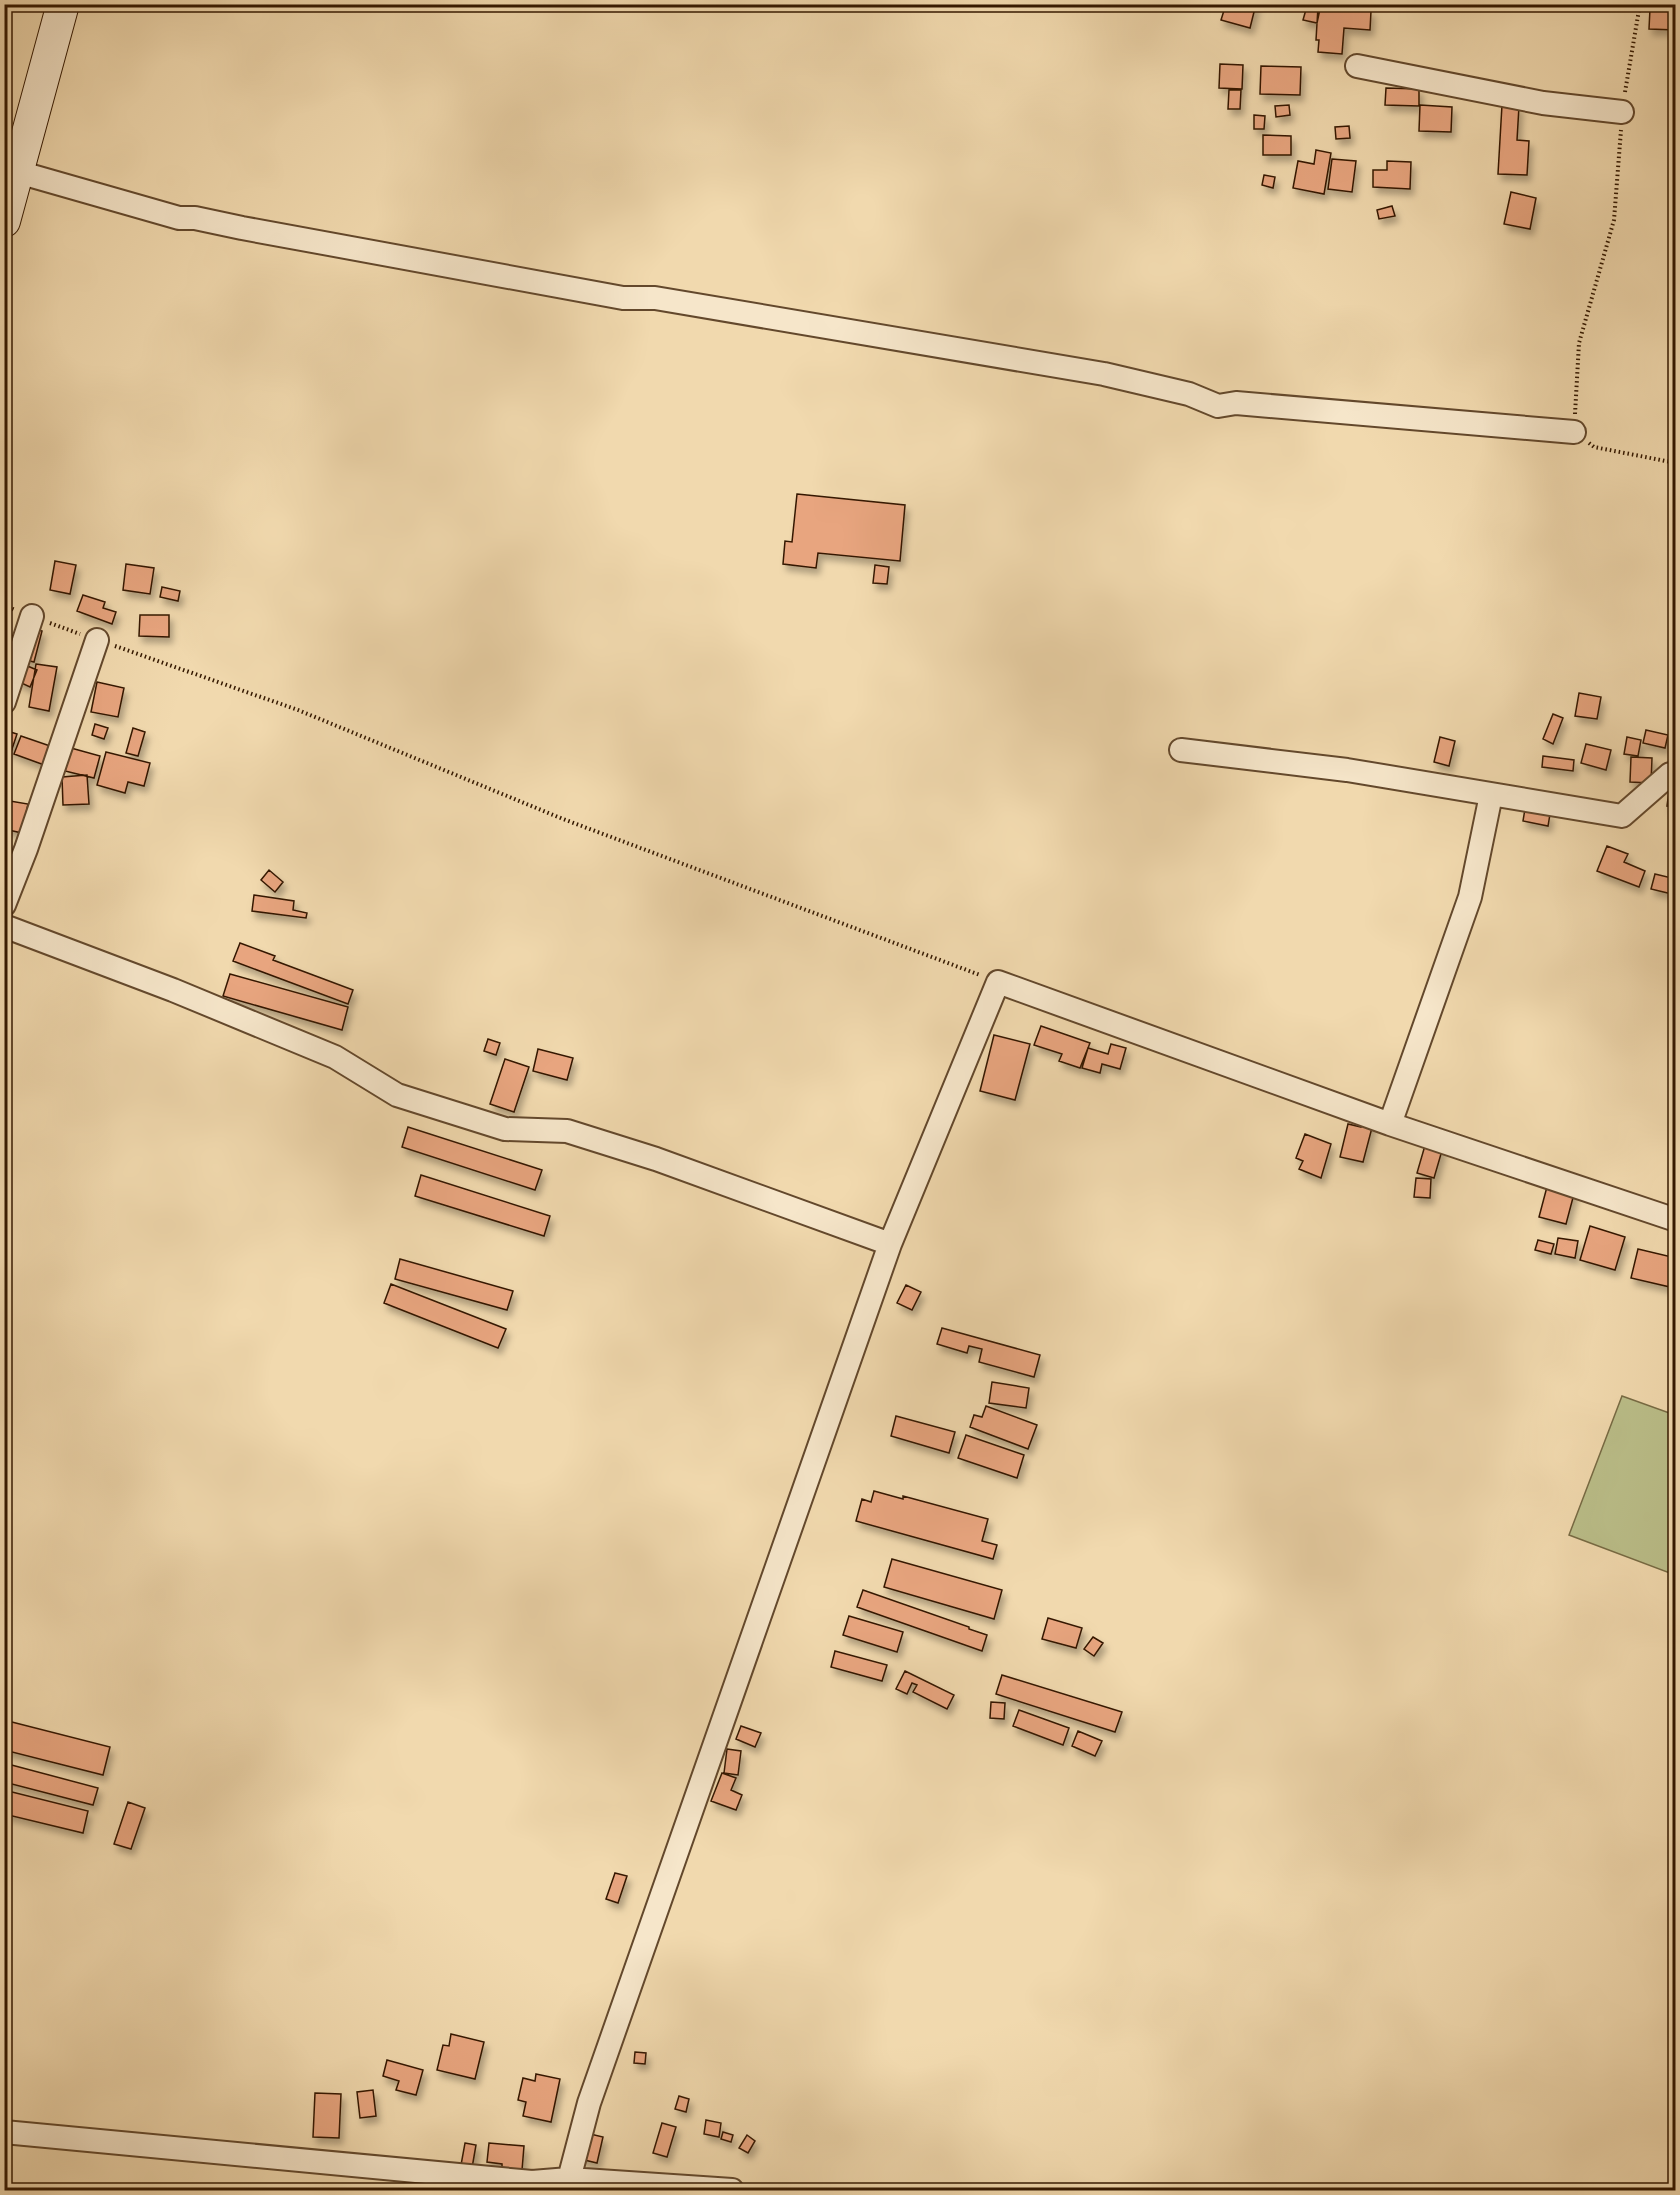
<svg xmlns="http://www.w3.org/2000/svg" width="1680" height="2195" viewBox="0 0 1680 2195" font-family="'Sorts Mill Goudy',serif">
<defs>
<filter id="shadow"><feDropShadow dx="3.5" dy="6" stdDeviation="3" flood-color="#0004"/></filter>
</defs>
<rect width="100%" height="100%" fill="#f1d9ae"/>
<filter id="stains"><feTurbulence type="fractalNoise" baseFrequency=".00333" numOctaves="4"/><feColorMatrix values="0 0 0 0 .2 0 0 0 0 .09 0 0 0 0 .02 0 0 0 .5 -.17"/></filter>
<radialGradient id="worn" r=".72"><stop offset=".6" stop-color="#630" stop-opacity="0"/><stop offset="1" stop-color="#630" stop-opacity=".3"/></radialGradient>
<path fill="#bbbf8a" stroke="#786c45" stroke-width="1.5" d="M 1622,1396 L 1675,1415 L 1675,1575 L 1569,1535 Z"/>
<path fill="#e8a57f" stroke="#341800" stroke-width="1.5" filter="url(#shadow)" d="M 1226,4 L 1256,4 L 1250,28 L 1221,20 Z
M 1307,6 L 1320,9 L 1317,23 L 1303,20 Z
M 1318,7 L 1371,11 L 1370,30 L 1344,28 L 1342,54 L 1318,52 L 1319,40 L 1316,40 Z
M 1650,9 L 1676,10 L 1676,30 L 1649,29 Z
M 1220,64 L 1243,65 L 1242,89 L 1219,88 Z
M 1261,66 L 1301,67 L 1300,95 L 1260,94 Z
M 1386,88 L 1419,89 L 1419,106 L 1385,105 Z
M 1229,90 L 1241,90 L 1240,109 L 1228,109 Z
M 1289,105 L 1290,115 L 1276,117 L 1275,106 Z
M 1420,105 L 1452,107 L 1451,132 L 1419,131 Z
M 1502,105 L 1519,106 L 1517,140 L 1529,141 L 1527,175 L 1498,174 Z
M 1254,115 L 1265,116 L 1264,129 L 1254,129 Z
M 1349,126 L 1350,138 L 1336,139 L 1335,127 Z
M 1263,135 L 1291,136 L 1291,155 L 1263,155 Z
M 1316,150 L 1331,153 L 1324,194 L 1293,188 L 1298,161 L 1314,164 Z
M 1332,159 L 1356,161 L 1352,192 L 1328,189 Z
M 1387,161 L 1411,162 L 1410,189 L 1373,187 L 1373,170 L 1387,170 Z
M 1264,175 L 1275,177 L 1273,188 L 1262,185 Z
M 1511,192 L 1536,198 L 1530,229 L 1504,224 Z
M 1392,206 L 1395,216 L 1379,219 L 1377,210 Z
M 797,494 L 905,505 L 900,561 L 818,553 L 816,568 L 783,564 L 785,541 L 792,542 Z
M 55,561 L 76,565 L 70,594 L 50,590 Z
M 126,564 L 154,568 L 150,594 L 123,590 Z
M 875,565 L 889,567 L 887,584 L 873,583 Z
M 162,587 L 180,591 L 178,601 L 160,597 Z
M 83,595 L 105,602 L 103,608 L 116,612 L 112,624 L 77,611 Z
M 140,615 L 169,615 L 169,637 L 139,636 Z
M 30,628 L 42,631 L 34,662 L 22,659 Z
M 36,664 L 57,667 L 49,711 L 29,707 Z
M 25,665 L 37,670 L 30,687 L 17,681 Z
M 97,682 L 124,688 L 118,717 L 91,712 Z
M 1579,693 L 1601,697 L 1597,719 L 1575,716 Z
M 1553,714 L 1563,718 L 1553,744 L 1543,739 Z
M 95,724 L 108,728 L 104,739 L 92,735 Z
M 133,728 L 145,732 L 138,756 L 126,753 Z
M 4,730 L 17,734 L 11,752 L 4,749 Z
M 1646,730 L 1668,735 L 1665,748 L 1643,743 Z
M 21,736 L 53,747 L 47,766 L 14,754 Z
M 1440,737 L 1455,741 L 1449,766 L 1434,762 Z
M 1627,737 L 1641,740 L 1638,756 L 1624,754 Z
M 1586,744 L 1611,750 L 1606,770 L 1581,763 Z
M 71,748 L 100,756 L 94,778 L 65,771 Z
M 106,752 L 150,763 L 144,786 L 128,782 L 125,793 L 97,785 Z
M 1543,756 L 1574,760 L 1573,771 L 1542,767 Z
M 1631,757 L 1652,758 L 1651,783 L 1630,782 Z
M 87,775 L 89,804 L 63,805 L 62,777 Z
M 1671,776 L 1676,776 L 1676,807 L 1667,806 Z
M 4,800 L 28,804 L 22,833 L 4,829 Z
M 1525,809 L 1550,814 L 1548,826 L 1523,821 Z
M 4,842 L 11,843 L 7,871 L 4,871 Z
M 1607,846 L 1628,854 L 1624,862 L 1645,871 L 1639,887 L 1597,871 Z
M 269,870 L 283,882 L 275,892 L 261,880 Z
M 1655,874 L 1676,879 L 1676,895 L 1651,889 Z
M 254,895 L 294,901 L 293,910 L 307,913 L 306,918 L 252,911 Z
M 240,943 L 275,956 L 273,960 L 353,990 L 348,1004 L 233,961 Z
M 230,974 L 348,1007 L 342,1030 L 223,996 Z
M 1041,1026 L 1090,1043 L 1080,1068 L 1059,1061 L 1062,1054 L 1034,1045 Z
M 994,1035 L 1030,1044 L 1015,1100 L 980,1091 Z
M 488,1039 L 500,1043 L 496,1055 L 484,1051 Z
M 1111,1044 L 1126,1048 L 1120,1069 L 1102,1064 L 1100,1073 L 1082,1068 L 1088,1048 L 1108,1054 Z
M 538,1049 L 573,1058 L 567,1080 L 533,1071 Z
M 505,1059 L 529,1067 L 514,1112 L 490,1104 Z
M 1363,1117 L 1374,1120 L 1363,1162 L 1340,1157 L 1348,1124 L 1361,1127 Z
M 408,1127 L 542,1170 L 535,1190 L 402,1147 Z
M 1305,1134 L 1331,1144 L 1321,1178 L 1299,1169 L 1303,1161 L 1296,1158 Z
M 1426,1142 L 1443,1147 L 1434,1178 L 1417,1173 Z
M 421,1175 L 550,1216 L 544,1236 L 415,1196 Z
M 1416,1178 L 1431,1179 L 1430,1198 L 1414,1197 Z
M 1548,1183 L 1575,1190 L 1566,1224 L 1539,1217 Z
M 1590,1226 L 1625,1237 L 1615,1270 L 1580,1260 Z
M 1558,1238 L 1578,1241 L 1575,1258 L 1555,1254 Z
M 1538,1240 L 1554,1244 L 1551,1254 L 1535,1250 Z
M 1638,1249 L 1676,1258 L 1670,1287 L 1631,1278 Z
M 400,1259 L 513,1291 L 507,1310 L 395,1279 Z
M 391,1284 L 506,1329 L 498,1348 L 384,1303 Z
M 906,1285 L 921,1292 L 912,1310 L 897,1303 Z
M 942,1328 L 1040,1355 L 1034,1377 L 979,1362 L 982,1349 L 969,1346 L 967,1353 L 937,1344 Z
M 992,1382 L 1029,1388 L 1026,1408 L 989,1403 Z
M 986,1406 L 1037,1425 L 1028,1449 L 970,1427 L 974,1415 L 982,1417 Z
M 896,1416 L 955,1432 L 949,1453 L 891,1436 Z
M 966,1435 L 1024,1455 L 1017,1478 L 958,1458 Z
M 874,1491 L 903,1499 L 903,1496 L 988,1519 L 982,1541 L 997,1545 L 993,1559 L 856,1521 L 862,1499 L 871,1502 Z
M 892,1559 L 1002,1590 L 994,1619 L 884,1587 Z
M 863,1590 L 969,1627 L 969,1629 L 987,1635 L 982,1651 L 857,1607 Z
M 849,1616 L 903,1632 L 897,1652 L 843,1635 Z
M 1048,1618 L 1082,1628 L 1076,1648 L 1042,1639 Z
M 1093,1637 L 1103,1643 L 1094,1656 L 1084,1649 Z
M 835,1651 L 887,1665 L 882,1681 L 831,1667 Z
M 905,1671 L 954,1695 L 947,1709 L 913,1692 L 917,1685 L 912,1683 L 907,1694 L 896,1689 Z
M 1002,1675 L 1122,1712 L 1115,1732 L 996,1694 Z
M 991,1702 L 1005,1703 L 1004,1719 L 990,1718 Z
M 1019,1710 L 1069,1728 L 1063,1745 L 1013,1726 Z
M 4,1720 L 110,1747 L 103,1775 L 4,1750 Z
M 741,1726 L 761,1733 L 755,1747 L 736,1739 Z
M 1078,1731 L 1102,1741 L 1095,1756 L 1072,1746 Z
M 727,1749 L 741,1751 L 738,1775 L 724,1773 Z
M 4,1763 L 98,1788 L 93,1805 L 4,1782 Z
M 722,1773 L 736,1778 L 731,1790 L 742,1795 L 736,1810 L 711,1801 Z
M 4,1790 L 88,1811 L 83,1833 L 4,1814 Z
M 128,1802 L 145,1808 L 131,1849 L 114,1844 Z
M 615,1873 L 627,1876 L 618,1903 L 606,1899 Z
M 451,2034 L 484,2042 L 475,2079 L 437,2070 L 443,2045 L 449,2046 Z
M 635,2052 L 646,2053 L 645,2064 L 634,2063 Z
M 387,2060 L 423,2070 L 416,2095 L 396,2090 L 399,2081 L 383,2076 Z
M 536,2074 L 560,2079 L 551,2122 L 523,2116 L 526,2102 L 518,2100 L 523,2078 L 535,2081 Z
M 373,2090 L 376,2116 L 360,2118 L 357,2092 Z
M 315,2093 L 341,2094 L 339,2138 L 313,2137 Z
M 679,2096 L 689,2099 L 686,2112 L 675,2109 Z
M 706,2120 L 721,2123 L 719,2137 L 704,2134 Z
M 662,2123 L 676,2127 L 667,2157 L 653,2153 Z
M 582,2132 L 603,2137 L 597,2163 L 576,2158 Z
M 723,2132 L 733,2135 L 731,2142 L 721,2139 Z
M 747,2135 L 755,2141 L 748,2153 L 739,2148 Z
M 465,2143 L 476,2145 L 472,2168 L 461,2165 Z
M 489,2143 L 524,2146 L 522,2170 L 502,2168 L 502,2164 L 487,2162 Z"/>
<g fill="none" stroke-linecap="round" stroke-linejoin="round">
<defs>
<path id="minor" d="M 1357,66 L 1543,103 L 1622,112
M 18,172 L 179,218 L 195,218 L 242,228 L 623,298 L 655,298 L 1104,374 L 1189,394 L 1218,406 L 1236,403 L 1574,432
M 4,702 L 32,616
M 1181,750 L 1347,770 L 1622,816 L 1670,774 L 1676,773
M 4,905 L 26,849 L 97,640
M 4,926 L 173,990 L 335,1057 L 397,1095 L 505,1129 L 567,1131 L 656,1159 L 890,1244
M 1390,1124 L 1470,897 L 1491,795
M 4,2132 L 532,2182 L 569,2179 L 732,2190
M 568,2190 L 569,2179 L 589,2103 L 890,1244 L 998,982 L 1390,1124 L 1676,1220"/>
<path id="secondary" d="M 4,221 L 63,4"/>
</defs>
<use href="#minor" stroke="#63482c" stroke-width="26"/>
<use href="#secondary" stroke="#341800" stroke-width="34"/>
<path stroke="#341800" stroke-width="4" stroke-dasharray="1.5 3" stroke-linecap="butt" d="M 1625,92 L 1640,4
M 1575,414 L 1579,343 L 1614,220 L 1621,130
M 1589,443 L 1594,447 L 1676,463
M 4,605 L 15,610
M 50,623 L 80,634
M 115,646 L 298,710 L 563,819 L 980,975"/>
<use href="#minor" stroke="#f6e6ca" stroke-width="22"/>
<use href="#secondary" stroke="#f6e6ca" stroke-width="32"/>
</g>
<rect width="1680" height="2195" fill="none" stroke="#f1d9ae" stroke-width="24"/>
<rect x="6" y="6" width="1668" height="2183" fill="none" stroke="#341800" stroke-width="3"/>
<rect x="12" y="12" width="1656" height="2171" fill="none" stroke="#341800" stroke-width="1.5"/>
<rect width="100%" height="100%" filter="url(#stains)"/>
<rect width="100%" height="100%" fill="url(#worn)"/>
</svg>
